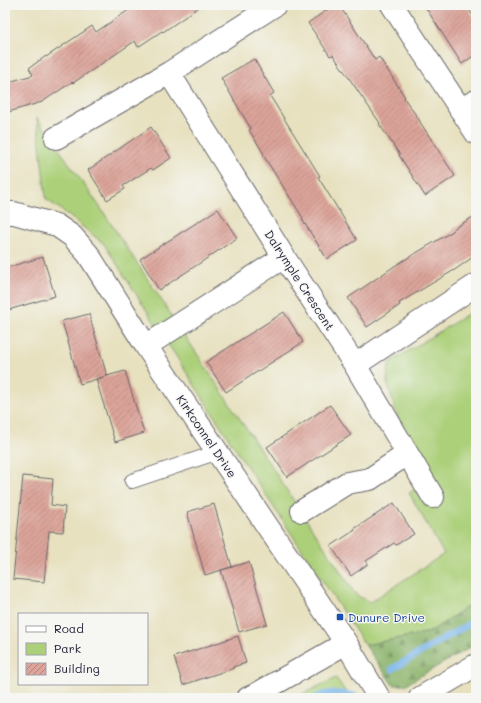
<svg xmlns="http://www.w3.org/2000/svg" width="481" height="703" viewBox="0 0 481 703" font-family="Mali,sans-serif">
<defs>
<pattern id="forest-firs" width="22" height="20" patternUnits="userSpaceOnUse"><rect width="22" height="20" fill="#89b269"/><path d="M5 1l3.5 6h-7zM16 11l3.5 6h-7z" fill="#709058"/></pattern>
<pattern id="building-hatch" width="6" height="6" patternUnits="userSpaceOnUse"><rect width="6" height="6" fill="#dca49a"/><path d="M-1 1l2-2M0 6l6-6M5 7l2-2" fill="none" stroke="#b2857f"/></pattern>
</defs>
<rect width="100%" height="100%" fill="#f6f6f2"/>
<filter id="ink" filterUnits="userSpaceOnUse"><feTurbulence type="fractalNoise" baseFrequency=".025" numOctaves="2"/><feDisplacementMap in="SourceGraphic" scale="8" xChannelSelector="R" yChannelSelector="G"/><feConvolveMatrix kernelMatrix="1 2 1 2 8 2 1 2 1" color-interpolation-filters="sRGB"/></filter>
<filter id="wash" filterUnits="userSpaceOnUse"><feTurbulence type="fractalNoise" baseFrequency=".012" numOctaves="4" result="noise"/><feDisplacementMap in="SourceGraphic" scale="16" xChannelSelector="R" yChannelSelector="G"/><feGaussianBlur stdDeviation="0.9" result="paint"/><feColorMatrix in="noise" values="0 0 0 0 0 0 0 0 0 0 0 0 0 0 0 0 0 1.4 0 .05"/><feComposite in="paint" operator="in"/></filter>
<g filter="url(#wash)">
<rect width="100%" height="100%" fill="#e7e1bf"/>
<path fill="#acd079" stroke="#67795a" d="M 37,118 L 100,207 L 356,595 L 370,602 L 444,554 L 409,493 L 416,489 L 426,506 L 442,496 L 402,431 L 387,382 L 389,363 L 476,309 L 476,601 L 430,632 L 365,645 L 240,456 L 104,244 L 68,215 L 46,199 Z
M 336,678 L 350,698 L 294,698 Z"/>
<path fill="url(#forest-firs)" stroke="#566a52" d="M 476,601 L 476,644 L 405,685 L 393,685 L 365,645 L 430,632 Z"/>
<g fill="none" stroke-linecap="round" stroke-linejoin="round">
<path stroke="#76b3e9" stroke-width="7" d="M 392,669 L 476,620
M 316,698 C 328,691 341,694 354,696"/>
</g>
<g id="blocks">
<path fill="url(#building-hatch)" d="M 136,5 L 202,5 L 163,32 L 162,31 L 138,47 L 135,41 L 73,83 L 72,82 L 42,102 L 5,113 L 5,83 L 33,75 L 29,68 L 46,56 L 46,57 L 92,26 L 96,32 Z
M 334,5 L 339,5 L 375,60 L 379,57 L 405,97 L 404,98 L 420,121 L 420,122 L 455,176 L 425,196 L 399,155 L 400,155 L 379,124 L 380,123 L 333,55 L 330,56 L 308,23 Z
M 424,5 L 466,5 L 476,20 L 476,54 L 462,64 Z
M 254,59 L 274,93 L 270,96 L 320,176 L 318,177 L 357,240 L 327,259 L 302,219 L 303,218 L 263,155 L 264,154 L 249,130 L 251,129 L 221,78 Z
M 151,127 L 171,158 L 153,170 L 151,168 L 123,186 L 125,189 L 107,200 L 88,170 Z
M 218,209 L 237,238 L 194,267 L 159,290 L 140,259 Z
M 476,215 L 476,255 L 456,269 L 399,303 L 400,305 L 367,327 L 348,298 L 396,265 L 453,231 L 453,229 Z
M 43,257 L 55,296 L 5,311 L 5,268 Z
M 284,312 L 303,342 L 226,392 L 206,362 Z
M 89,314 L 107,376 L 80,384 L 62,321 Z
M 125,371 L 144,433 L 115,442 L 96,379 Z
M 330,405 L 351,435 L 287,477 L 267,447 Z
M 23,476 L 53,479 L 51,505 L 65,507 L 63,532 L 49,531 L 44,582 L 13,579 Z
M 394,503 L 414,534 L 396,545 L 394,543 L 366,561 L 368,564 L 351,576 L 331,546 L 355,530 L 354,529 Z
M 214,504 L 232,567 L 205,575 L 187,512 Z
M 249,562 L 267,624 L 239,632 L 221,570 Z
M 238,636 L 246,663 L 233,667 L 234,668 L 183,685 L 174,657 Z"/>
</g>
</g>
<g filter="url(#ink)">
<use href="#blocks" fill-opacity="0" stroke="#676569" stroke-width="1"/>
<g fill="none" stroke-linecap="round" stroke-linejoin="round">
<defs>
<path id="lane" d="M 132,481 L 218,452"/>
<path id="street" d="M 392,5 L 476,133
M 169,73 L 284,257 L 355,365 L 476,285
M 460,109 L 476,101
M 56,138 L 169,73 L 275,5
M 5,213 L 14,213 L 56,225 L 72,236 L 88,254 L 146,346 L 346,643 L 379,698
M 146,346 L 284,257
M 355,365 L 433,497
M 302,511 L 347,483 L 370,479 L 407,454
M 248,698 L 255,695 L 346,643
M 420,698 L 476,665"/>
</defs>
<use href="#lane" stroke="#676569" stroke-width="16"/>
<use href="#street" stroke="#676569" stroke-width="24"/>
<use href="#lane" stroke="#fff" stroke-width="14"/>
<use href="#street" stroke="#fff" stroke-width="22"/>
</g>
</g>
<rect fill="#1a4fb4" stroke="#f6f6f2" stroke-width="1.5" x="336" y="613" width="8" height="8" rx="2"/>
<g text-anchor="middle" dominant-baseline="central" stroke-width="3" stroke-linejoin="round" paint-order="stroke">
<g font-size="12" fill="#22223b" stroke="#f6f6f2">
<text transform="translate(300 280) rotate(57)">Dalrymple Crescent</text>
<text transform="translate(207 436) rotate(56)">Kirkconnel Drive</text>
</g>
<g font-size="12" fill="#164399" stroke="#f6f6f2" text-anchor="start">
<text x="348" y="617">Dunure Drive</text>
</g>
</g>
<rect width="481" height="703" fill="none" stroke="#f6f6f2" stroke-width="20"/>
<rect x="18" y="613" width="130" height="72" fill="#f6f6f2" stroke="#a1a1a9"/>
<rect x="26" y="626" width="20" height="6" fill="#ffffff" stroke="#a1a1a9"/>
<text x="54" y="633" font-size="12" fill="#22223b">Road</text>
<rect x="26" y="643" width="20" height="12" fill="#acd079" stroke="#a1a1a9"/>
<text x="54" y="653" font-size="12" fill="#22223b">Park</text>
<rect x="26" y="663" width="20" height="12" fill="url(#building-hatch)" stroke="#a1a1a9"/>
<text x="54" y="673" font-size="12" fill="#22223b">Building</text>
</svg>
